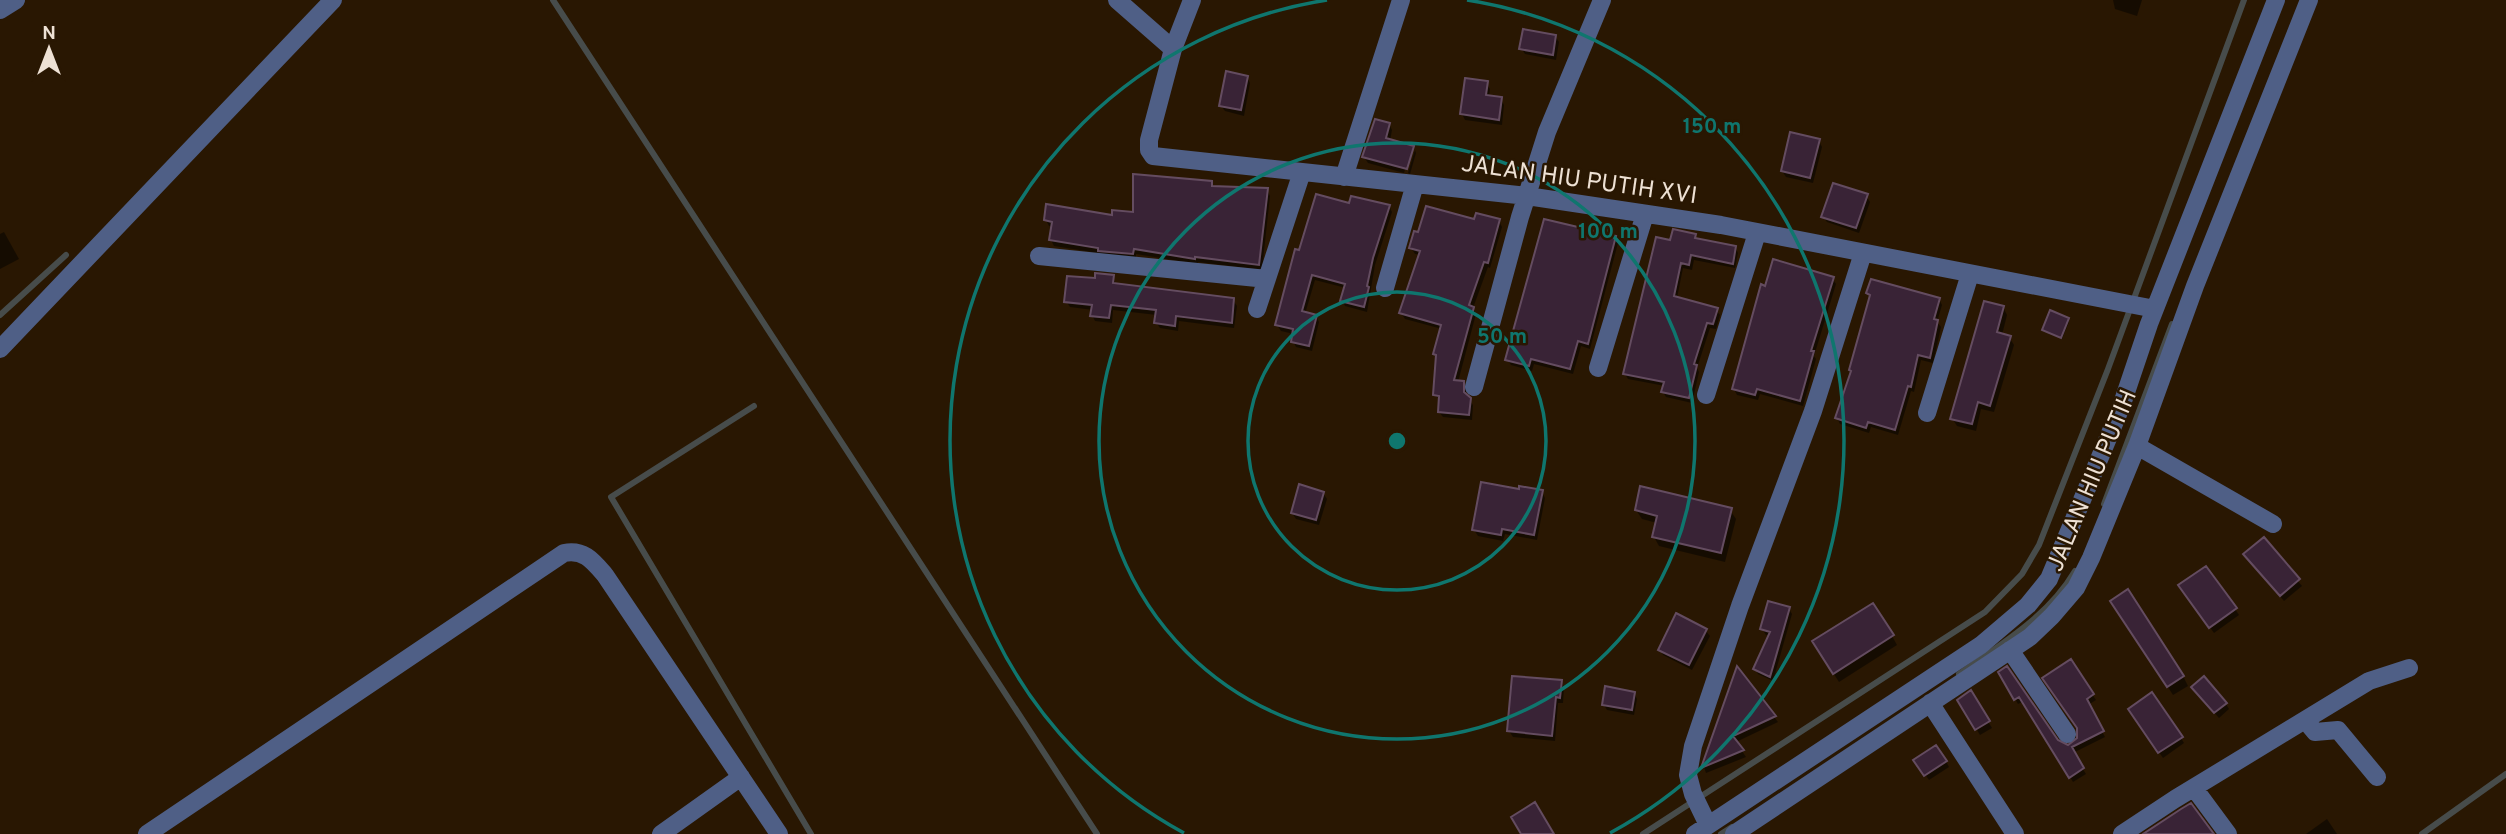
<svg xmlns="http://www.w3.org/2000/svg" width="2506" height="834" viewBox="0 0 2506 834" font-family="Overpass,sans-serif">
<rect width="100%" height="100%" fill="#291702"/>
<path fill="#0007" d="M 2113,0 L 2142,0 L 2137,16 L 2115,9 Z
M 1555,36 L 1559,42 L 1556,60 L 1525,54 L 1521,48 Z
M 1247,77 L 1250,83 L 1244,116 L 1225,111 L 1221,106 Z
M 1486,83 L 1490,89 L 1489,97 L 1501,99 L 1504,105 L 1502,125 L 1465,120 L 1462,114 Z
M 1389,124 L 1392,130 L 1390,141 L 1414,150 L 1411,150 L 1404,173 L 1368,163 L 1364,157 Z
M 1819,141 L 1822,147 L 1813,183 L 1786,177 L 1782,171 Z
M 1415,150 L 1416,153 L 1410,174 L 1408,173 Z
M 1211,183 L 1214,188 L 1267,190 L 1270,196 L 1262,270 L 1198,262 L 1198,264 L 1136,254 L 1136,259 L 1054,246 L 1051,240 L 1053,227 L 1049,226 L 1046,220 L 1113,217 L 1134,214 Z
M 1866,196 L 1870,202 L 1859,233 L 1827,222 L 1823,217 Z
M 1351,205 L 1389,206 L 1392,212 L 1375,265 L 1367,312 L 1345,306 L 1342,300 L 1346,288 L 1315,280 L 1305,314 L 1316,316 L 1319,322 L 1312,351 L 1296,347 L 1293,341 L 1294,334 L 1281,331 L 1277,325 L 1300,252 Z
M 1475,221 L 1499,221 L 1502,227 L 1490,268 L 1488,267 L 1473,308 L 1476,314 L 1458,382 L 1463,383 L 1466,389 L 1466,396 L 1473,405 L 1472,420 L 1443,417 L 1439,412 L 1440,400 L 1434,394 L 1438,358 L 1435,353 L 1442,329 L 1405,319 L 1401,313 L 1421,255 L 1415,254 L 1411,248 Z
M 4,232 L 19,259 L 0,269 L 0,234 Z
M 1695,236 L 1697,240 L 1735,247 L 1738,253 L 1735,268 L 1694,260 L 1692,270 L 1683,268 L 1677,298 L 1716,310 L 1720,315 L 1716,329 L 1710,328 L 1697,368 L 1699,372 L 1692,403 L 1666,397 L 1663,392 L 1665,386 L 1628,379 L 1625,374 L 1672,242 Z
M 1615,237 L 1618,243 L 1590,349 L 1581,346 L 1573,374 L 1534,364 L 1532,371 L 1511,365 L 1507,359 Z
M 1113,277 L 1116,285 L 1233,300 L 1237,306 L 1234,328 L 1179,321 L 1178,331 L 1160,328 L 1156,322 L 1157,315 L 1113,310 L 1112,323 L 1095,321 L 1092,315 L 1093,310 L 1070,307 L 1066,301 L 1096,280 Z
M 1832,278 L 1836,284 L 1814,356 L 1816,359 L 1803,406 L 1760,394 L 1758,400 L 1737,395 L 1734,389 Z
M 1868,293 L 1939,299 L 1942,305 L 1937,322 L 1941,327 L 1933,363 L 1921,360 L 1914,392 L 1911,391 L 1898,435 L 1871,427 L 1869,433 L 1840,424 L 1837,418 L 1852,373 L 1851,370 L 1871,298 Z
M 2003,307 L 2007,315 L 2002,335 L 2009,337 L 2014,345 L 1994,412 L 1981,409 L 1976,431 L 1957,426 L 1952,418 Z
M 2067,319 L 2069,322 L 2062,339 L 2044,330 Z
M 1542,492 L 1545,498 L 1537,540 L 1505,534 L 1503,541 L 1478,536 L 1474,530 Z
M 1323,493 L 1327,499 L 1319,525 L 1296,519 L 1292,513 Z
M 1636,510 L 1730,510 L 1736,519 L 1725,562 L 1659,546 L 1654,537 L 1657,523 L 1642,519 Z
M 2263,539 L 2302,586 L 2284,601 L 2249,560 Z
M 2184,592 L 2235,609 L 2239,615 L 2214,633 Z
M 1789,609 L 1792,614 L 1773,681 L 1758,674 L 1755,669 L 1770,636 L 1766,635 L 1762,629 Z
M 2118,610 L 2183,676 L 2188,686 L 2173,695 Z
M 1706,631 L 1710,636 L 1692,670 L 1663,655 L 1660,650 Z
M 1892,636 L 1897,645 L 1839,682 L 1819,651 Z
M 2070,661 L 2096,700 L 2088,705 L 2105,737 L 2073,753 L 2086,774 L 2073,782 L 2024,701 L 2018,704 L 2000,673 L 2007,668 L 2056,742 L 2069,747 L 2079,739 L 2079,729 L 2045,678 Z
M 1738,669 L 1778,722 L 1736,742 L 1746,757 L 1706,773 L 1703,764 Z
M 1561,681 L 1564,687 L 1563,703 L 1558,703 L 1555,741 L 1513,737 L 1509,731 Z
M 1970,692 L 1992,728 L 1980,735 L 1959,700 Z
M 1634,693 L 1637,699 L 1634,715 L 1607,710 L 1604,705 Z
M 2197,693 L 2226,704 L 2229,709 L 2219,718 Z
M 2133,715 L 2181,738 L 2184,743 L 2163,758 Z
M 1946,761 L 1949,767 L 1929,780 L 1919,766 Z
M 2327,819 L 2337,834 L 2306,834 Z"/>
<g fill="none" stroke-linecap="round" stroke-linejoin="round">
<path stroke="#474c4b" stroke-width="6" d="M 553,0 L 1097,834
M 0,315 L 66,255
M 754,406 L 611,497 L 811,834
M 2104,504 L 2172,324
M 1959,674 C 2001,644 2048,617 2075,571
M 1643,834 L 1985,612 L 2022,574 L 2039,545 L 2108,369 L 2244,0
M 1721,834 L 1732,827
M 2422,834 L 2506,774"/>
</g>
<path fill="#392336" stroke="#644c60" stroke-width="2" d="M 1523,29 L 1556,35 L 1553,55 L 1519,49 Z
M 1226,71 L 1248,76 L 1241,110 L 1219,106 Z
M 1465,78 L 1488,81 L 1486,95 L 1502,97 L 1499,120 L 1460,114 Z
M 1375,119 L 1390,123 L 1386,138 L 1414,146 L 1407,169 L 1362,157 Z
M 1790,132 L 1820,139 L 1810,178 L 1781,171 Z
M 1133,174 L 1212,181 L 1212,186 L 1268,188 L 1259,265 L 1195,257 L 1195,259 L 1134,249 L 1133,254 L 1098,251 L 1098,248 L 1049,240 L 1052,222 L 1044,220 L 1046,204 L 1112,215 L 1112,210 L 1133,212 Z
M 1833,183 L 1868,194 L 1856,228 L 1821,217 Z
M 1316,194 L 1349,203 L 1351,196 L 1390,205 L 1373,258 L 1367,286 L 1369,287 L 1364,307 L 1340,301 L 1345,284 L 1312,275 L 1302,311 L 1317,315 L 1309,346 L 1291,342 L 1293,329 L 1275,325 L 1295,249 L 1299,250 Z
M 1426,206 L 1474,219 L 1476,213 L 1500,219 L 1488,263 L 1484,262 L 1469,305 L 1474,307 L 1454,380 L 1464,381 L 1464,392 L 1471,398 L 1469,415 L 1438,412 L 1439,396 L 1433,395 L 1436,355 L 1433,354 L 1441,325 L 1399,313 L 1420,251 L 1409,248 L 1414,231 L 1418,232 Z
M 1544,219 L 1616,236 L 1588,344 L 1578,341 L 1570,369 L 1531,359 L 1529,366 L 1505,360 Z
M 1673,229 L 1696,234 L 1695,238 L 1736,246 L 1733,264 L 1691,255 L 1689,265 L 1681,263 L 1674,296 L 1718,308 L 1713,324 L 1707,323 L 1694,364 L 1697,365 L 1689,398 L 1661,392 L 1664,382 L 1623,374 L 1656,237 L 1670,240 Z
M 1773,259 L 1834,277 L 1811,351 L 1814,351 L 1800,401 L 1757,389 L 1755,395 L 1732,389 L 1761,284 L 1765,286 Z
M 1095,273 L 1114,275 L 1113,283 L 1234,298 L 1232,323 L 1176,316 L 1175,326 L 1154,323 L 1156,310 L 1111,305 L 1109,318 L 1090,316 L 1092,305 L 1064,302 L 1067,276 L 1095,278 Z
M 1871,279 L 1940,298 L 1934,319 L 1938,320 L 1930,358 L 1918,355 L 1911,387 L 1908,386 L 1895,430 L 1868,422 L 1866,428 L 1835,418 L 1851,371 L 1849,370 L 1870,295 L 1866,293 Z
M 1984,301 L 2004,306 L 1997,332 L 2011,336 L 1990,406 L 1978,402 L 1972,424 L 1950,419 Z
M 2050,310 L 2069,318 L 2061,338 L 2042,330 Z
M 1481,482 L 1519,489 L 1519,486 L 1543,490 L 1534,535 L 1502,529 L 1501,535 L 1472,530 Z
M 1299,484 L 1324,492 L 1316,520 L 1291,513 Z
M 1640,486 L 1732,508 L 1721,553 L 1652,537 L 1657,516 L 1635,510 Z
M 2264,537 L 2300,579 L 2280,596 L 2243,554 Z
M 2206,566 L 2237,608 L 2209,628 L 2178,585 Z
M 2128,589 L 2184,676 L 2167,687 L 2110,601 Z
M 1768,601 L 1790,607 L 1770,677 L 1753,669 L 1770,632 L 1760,629 Z
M 1873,603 L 1894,635 L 1833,674 L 1812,641 Z
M 1676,613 L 1707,629 L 1689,665 L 1658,650 Z
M 2071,659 L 2094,694 L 2087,699 L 2104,731 L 2072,747 L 2084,768 L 2069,778 L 2019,697 L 2014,700 L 1998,672 L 2007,666 L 2058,740 L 2068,745 L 2077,738 L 2077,728 L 2042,678 Z
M 1737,666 L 1776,716 L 1733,736 L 1744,750 L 1701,768 Z
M 1512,676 L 1562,680 L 1560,698 L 1556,697 L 1552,736 L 1507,731 Z
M 2204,676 L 2227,703 L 2214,713 L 2191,687 Z
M 1605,686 L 1635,692 L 1632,710 L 1602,705 Z
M 1971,690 L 1990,721 L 1975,730 L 1957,700 Z
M 2152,692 L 2183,737 L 2158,753 L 2128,709 Z
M 1936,745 L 1947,761 L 1924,776 L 1913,760 Z
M 1535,802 L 1554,834 L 1521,834 L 1511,817 Z
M 2191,803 L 2214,834 L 2143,834 L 2181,809 Z"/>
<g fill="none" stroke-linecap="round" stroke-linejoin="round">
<path stroke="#4f5f86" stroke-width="18" d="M 1117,0 L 1173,49
M 1192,0 L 1173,49 L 1149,140 L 1149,150 L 1153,156 L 1527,196 L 1721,225 L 2155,309
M 0,10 L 16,0
M 1344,177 L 1401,0
M 1039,256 L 1267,279
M 1385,288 L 1415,184
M 1257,309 L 1302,172
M 0,349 L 333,0
M 1598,368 L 1645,214
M 1474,387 L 1520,217 L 1547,132 L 1602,0
M 1706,395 L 1757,233
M 1927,413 L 1970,274
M 2137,446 L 2273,524
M 2010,650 L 2067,734
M 1930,703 L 2015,834
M 2305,720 L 2315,732 L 2338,730 L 2377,777
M 2194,788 L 2228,834
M 1708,825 L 1693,794 L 1688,775 L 1693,746 L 1740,606 L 1813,411 L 1863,253
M 147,834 L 564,553 C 584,549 593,561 605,575 L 779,834
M 661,834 L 741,777
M 1695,834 L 1981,645 L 2028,605 L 2049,579 L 2121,407 L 2149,324 L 2276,0
M 1734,834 L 2030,637 L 2052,616 L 2076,588 L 2091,558 L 2137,446 L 2195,286 L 2309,0
M 2122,834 L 2175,799 L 2369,681 L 2409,668"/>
</g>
<g fill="none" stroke="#0f766e" stroke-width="3.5">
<circle cx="1397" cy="441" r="149"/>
<circle cx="1397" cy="441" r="298"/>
<path d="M1184 833A446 446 0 0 1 1327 0M1467 0A446 446 0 0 1 1610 833"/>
</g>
<g text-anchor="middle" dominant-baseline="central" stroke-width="5" stroke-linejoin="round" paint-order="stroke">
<g font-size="24" fill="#eee1d4" stroke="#291702">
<text transform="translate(1579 181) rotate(8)">JALAN HIU PUTIH XVI</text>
<text transform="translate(2093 481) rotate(-67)">JALAN HIU PUTIH</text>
</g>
</g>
<circle cx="1397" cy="441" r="10" fill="#0f766e" stroke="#291702" stroke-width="3.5"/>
<g font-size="21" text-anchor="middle" font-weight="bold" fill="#0f766e" stroke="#291702" stroke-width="5" stroke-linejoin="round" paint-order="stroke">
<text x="1712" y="133">150 m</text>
<text x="1608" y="238">100 m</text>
<text x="1502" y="343">50 m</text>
</g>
<g transform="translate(49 49)" stroke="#291702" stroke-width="5" paint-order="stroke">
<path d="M0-5L12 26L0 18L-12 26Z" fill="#eee1d4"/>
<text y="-10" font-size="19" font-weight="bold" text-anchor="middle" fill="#eee1d4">N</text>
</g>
</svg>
